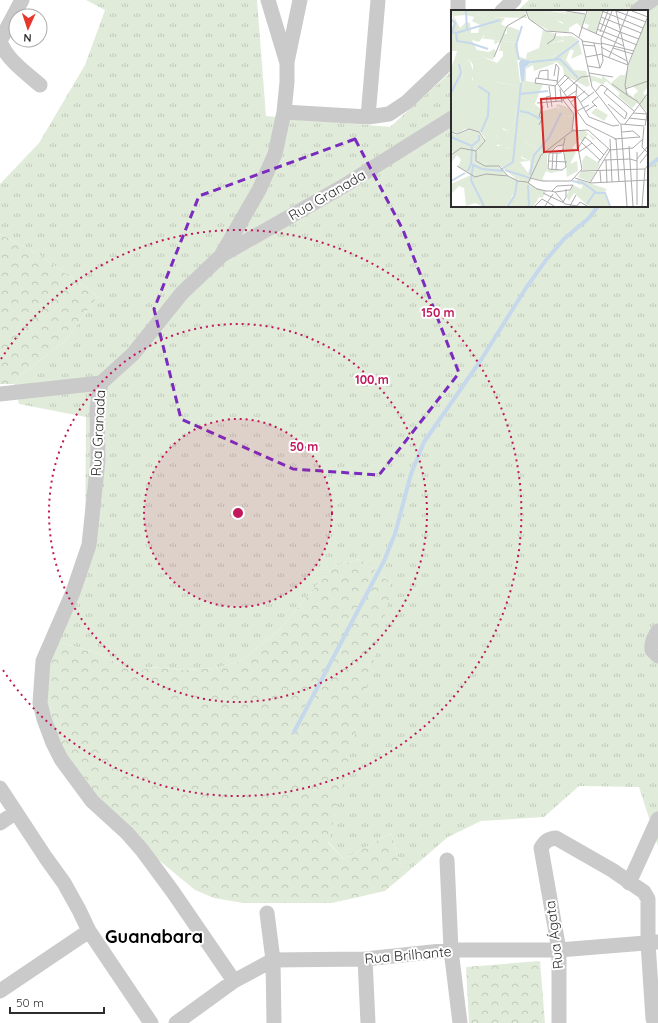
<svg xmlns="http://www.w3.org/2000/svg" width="658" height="1023" viewBox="0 0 658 1023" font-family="Quicksand,sans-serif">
<defs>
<pattern id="grass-tufts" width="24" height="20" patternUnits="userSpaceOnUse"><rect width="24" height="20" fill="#e1ebda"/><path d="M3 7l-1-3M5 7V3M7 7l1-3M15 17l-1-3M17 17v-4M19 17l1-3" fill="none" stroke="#c1cabb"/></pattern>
<pattern id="forest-crowns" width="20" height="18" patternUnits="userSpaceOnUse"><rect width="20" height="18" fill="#e1ebda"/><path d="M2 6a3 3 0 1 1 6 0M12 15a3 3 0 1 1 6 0" fill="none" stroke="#c1cabb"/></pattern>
</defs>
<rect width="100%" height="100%" fill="#fff"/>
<path fill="url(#grass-tufts)" d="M 86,0 L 257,0 L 266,116 L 390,127 L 452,71 L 452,206 L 647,206 L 647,11 L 517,11 L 529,0 L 658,0 L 658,846 L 639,787 L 579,786 L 544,817 L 481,821 L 448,837 L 404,875 L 391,833 L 344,859 L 328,842 L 390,582 L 360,559 L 335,566 L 315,587 L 278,631 L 241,661 L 215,668 L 184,670 L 149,667 L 136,673 L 98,653 L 51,640 L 85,554 L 86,417 L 19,404 L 14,384 L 22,374 L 65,341 L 98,296 L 38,254 L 0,234 L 0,184 L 39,143 L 85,65 L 105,10 Z"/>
<path fill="url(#forest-crowns)" d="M 0,234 L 38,254 L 98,296 L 65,341 L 22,374 L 14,384 L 0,384 Z
M 360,559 L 390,582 L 391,591 L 328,843 L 344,859 L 391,833 L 404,875 L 385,891 L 332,903 L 243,903 L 214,898 L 195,890 L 103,814 L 38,718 L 51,640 L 98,653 L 136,673 L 149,667 L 184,670 L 215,668 L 241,661 L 278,631 L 315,587 L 335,566 Z
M 540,961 L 545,1023 L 469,1023 L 466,967 Z"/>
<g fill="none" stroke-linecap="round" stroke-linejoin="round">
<path stroke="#c6d8eb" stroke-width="4" d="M 647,167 L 658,159
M 294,732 L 384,561 L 395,534 L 411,474 L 424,442 L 481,360 L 526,288 L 546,260 L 564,239 L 589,218 L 598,206"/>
<path stroke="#cacaca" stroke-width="15" d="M 458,0 L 458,11
M 502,11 L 514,0
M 637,11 L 652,0
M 0,41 C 7,60 25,72 40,85
M 0,41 L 22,0
M 287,62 L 300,0
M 284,112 L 368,117 L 389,114 L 407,102 L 452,59
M 368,117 L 378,0
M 222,254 L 259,190 L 275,154 L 284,112 L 287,82 L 287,63 L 268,0
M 0,394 L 101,383
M 658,631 C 654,638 651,642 652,650 L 658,656
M 0,788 L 46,858 L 64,883 L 79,910 L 89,931 L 151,1023
M 0,823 L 16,812
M 447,860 L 451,950 L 460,1023
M 629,883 L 658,819
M 267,913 L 273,960 L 274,1023
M 365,959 L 368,1023
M 234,981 L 173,892 L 142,850 L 127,833 L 92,801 L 61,759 L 53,743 L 44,719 L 40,703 L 43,661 L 73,592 L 89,545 L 98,460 L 97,408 L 101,383 L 133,354 L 182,293 L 222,255 L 342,187 L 452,118
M 0,991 L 89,931
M 176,1023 L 234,981 L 273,960 L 365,959 L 451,950 L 559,950 L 658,942
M 559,1023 L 559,950 L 541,848 C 545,841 548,839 556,838 L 612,870 L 644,892 L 648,899 L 648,943 L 653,1019"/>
</g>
<path fill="none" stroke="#7b2cbf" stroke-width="3" stroke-dasharray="8 5" stroke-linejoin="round" d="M 355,139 L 403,230 L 459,373 L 379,475 L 293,469 L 181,419 L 154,309 L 199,196 Z"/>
<circle cx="238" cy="513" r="94" fill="#c2185b" fill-opacity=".12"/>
<g fill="none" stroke="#c2185b" stroke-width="2" stroke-dasharray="2 4">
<circle cx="238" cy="513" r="94"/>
<circle cx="238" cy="513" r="189"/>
<path d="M1 359A283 283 0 1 1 1 667"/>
</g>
<g text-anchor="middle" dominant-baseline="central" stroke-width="4" stroke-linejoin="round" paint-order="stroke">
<g font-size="14" fill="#2d2d2d" stroke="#fff">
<text transform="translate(327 195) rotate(-30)">Rua Granada</text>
<text transform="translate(98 433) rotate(-87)">Rua Granada</text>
<text transform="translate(554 935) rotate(-97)">Rua Ágata</text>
<text transform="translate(408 955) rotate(-5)">Rua Brilhante</text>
</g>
<g font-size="18" font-weight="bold" fill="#000" stroke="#fff">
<text x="154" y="936">Guanabara</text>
</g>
</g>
<g transform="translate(451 10)">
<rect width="197" height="197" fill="#fff"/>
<path d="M 0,1 L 9,18 L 15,12 L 19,13 L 20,23 L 27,23 L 29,15 L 21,11 L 26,2 L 29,6 L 54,8 L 50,14 L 55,17 L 53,24 L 33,25 L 28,32 L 21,30 L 26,40 L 38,42 L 43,39 L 45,41 L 42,50 L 32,47 L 25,50 L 28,69 L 65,76 L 66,98 L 63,113 L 57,121 L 52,118 L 46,126 L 46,136 L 53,136 L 57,139 L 68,125 L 63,123 L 68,107 L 77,111 L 84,94 L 92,101 L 107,97 L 107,112 L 114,106 L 123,107 L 121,119 L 125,119 L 123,123 L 128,129 L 122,137 L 122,140 L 125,142 L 119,154 L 126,151 L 127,161 L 116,167 L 113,135 L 106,135 L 96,145 L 96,160 L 113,160 L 100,163 L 95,161 L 91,169 L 98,172 L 81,168 L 79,172 L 67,170 L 50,157 L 27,153 L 24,145 L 34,128 L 29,122 L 14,119 L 7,123 L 0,122 L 0,59 L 6,41 L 0,41 L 0,9 L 2,20 L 3,11 ZM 18,49 L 22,55 L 22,70 L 12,74 L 11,60 ZM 74,132 L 86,139 L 77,163 L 69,152 L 79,151 L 70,148 ZM 75,1 L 100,1 L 95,4 L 112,14 L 116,4 L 104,1 L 135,4 L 131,18 L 126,13 L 118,18 L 118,22 L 101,22 L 80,11 ZM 197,5 L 197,77 L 192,83 L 197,88 L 197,103 L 187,92 L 181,98 L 167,86 L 169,83 L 155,71 L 152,75 L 144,71 L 140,72 L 139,65 L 151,69 L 151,65 L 160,73 L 169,65 L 174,65 ZM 181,75 L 187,81 L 182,86 L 184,89 L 174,80 ZM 92,20 L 105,24 L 104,26 L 110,26 L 113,30 L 100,33 L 100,47 L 111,43 L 127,29 L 131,44 L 120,49 L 123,40 L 119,40 L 115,50 L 123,60 L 135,61 L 139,75 L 136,77 L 113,65 L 112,58 L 106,52 L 67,50 L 61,41 L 48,41 L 50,33 L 47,32 L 44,35 L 43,30 L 67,33 L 67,46 L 75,49 L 76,43 L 88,38 ZM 145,98 L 157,105 L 153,111 L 140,103 ZM 17,120 L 27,122 L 33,131 L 24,142 L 25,152 L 48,157 L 57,166 L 19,171 L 13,178 L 8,176 L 0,184 L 0,174 L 20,165 L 7,157 L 10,150 L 6,145 L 0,153 L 2,142 L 0,139 L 0,123 L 5,125 ZM 135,145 L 149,154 L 146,160 L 132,160 L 131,151 ZM 130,161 L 145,162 L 139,172 L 127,167 ZM 59,167 L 77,172 L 83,177 L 96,181 L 91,188 L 88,187 L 83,196 L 59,196 L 61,186 L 66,183 L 66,175 L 61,175 ZM 126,169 L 156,179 L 153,183 L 158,196 L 137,196 L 123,183 L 118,191 L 115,186 L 122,175 L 130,179 L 132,175 L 126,174 Z" fill="#e1ebda" fill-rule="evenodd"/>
<path d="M 0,1 L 74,1 L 76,8 L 36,7 L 29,6 L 27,3 L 23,7 L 15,5 L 3,6 ZM 100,1 L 120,5 L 121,12 L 116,15 L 109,11 L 96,10 L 95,4 ZM 137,1 L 151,1 L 145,24 L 136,19 L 138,15 L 133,13 ZM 56,16 L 68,20 L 67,33 L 29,28 L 33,27 L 34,21 L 56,24 ZM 111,26 L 121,26 L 127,29 L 111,43 L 100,47 L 91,46 L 100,33 L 113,31 ZM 52,40 L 61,41 L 66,47 L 69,72 L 73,71 L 73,60 L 81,51 L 96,50 L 105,53 L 83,61 L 82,55 L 75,59 L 75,71 L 92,74 L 77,111 L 68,107 L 63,123 L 68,125 L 62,140 L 45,134 L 48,118 L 57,121 L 63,113 L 66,98 L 65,94 L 61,96 L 60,87 L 65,83 L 65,76 L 46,72 L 41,81 L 26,74 L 28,69 L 24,54 L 25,50 L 32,47 L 46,53 L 52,46 ZM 18,49 L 23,63 L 19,77 L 12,81 L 11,60 ZM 107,94 L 119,98 L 123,107 L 114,106 L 108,112 L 105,111 L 108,97 L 104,96 ZM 125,120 L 133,120 L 144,129 L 142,130 L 137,124 L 132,132 L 121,125 ZM 74,132 L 86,139 L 79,158 L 79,151 L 69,146 ZM 33,164 L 59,167 L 62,175 L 67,175 L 66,183 L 68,185 L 61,185 L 59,196 L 30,196 L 24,193 L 15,196 L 13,178 L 19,170 Z" fill="#e1ebda"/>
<path d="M 70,49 L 81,51 L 74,58 L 73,71 L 70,72 L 68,53 Z" fill="#c6d8eb"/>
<path fill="none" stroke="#c6d8eb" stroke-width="2" d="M 15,1 L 16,20M 0,9 L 4,13 L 1,22 L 5,23M 5,23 L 49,10M 5,23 L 6,31 L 19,33 L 37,39M 104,49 L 128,31M 68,50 L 65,35 L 71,16M 79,52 L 109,49 L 127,68M 27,76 L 38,83 L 37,106 L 30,122M 0,83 L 10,63 L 8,54M 69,84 L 97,81M 69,101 L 78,103 L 89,109M 0,127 L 21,136M 21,136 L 28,130 L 28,125M 20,154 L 31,159 L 52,161M 22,156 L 20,170 L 33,196M 54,160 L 79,168M 17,161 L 20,153 L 21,137M 48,161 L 62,152 L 70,73M 79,165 L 83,145 L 98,128 L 110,103M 0,171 L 14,163M 121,171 L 132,173 L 146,183 L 154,183 L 159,196M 77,175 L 78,196M 136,194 L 144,182M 57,196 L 64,185 L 66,171"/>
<path fill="none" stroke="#ababab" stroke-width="1" d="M 75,1 L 78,9 L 95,21 L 121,23 L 131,30 L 141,77 L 170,115 L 176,196M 115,1 L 134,4M 151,1 L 192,18M 165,1 L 177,55M 165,1 L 195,12M 181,1 L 197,7M 150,7 L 190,23M 148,13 L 169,22 L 177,1M 130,17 L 173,36M 146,19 L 186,35M 149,22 L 157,1M 145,24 L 152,1M 128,27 L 136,1M 131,31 L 150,34M 143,33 L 149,58M 150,33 L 183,41M 96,34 L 103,29 L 105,23M 132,35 L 144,36M 150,37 L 176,51M 162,38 L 182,44M 151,45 L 177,55M 43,47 L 56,16 L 75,5M 135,47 L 151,44M 158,47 L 169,22 L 188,29M 137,56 L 149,58 L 152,51 L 150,29 L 161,1M 138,63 L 162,67M 103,66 L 105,54 L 108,58 L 106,73 L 135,114 L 165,129M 87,68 L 89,61 L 97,60 L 97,70M 126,74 L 125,85 L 138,107 L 162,116 L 168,115M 161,74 L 176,85M 98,76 L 101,97M 105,76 L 84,73 L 85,68 L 107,71M 108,77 L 118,67M 157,78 L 153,83 L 176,103 L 174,109M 109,79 L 111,93M 174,79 L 197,71M 113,82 L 130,67 L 138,66M 144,82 L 150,75 L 153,76 L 183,101M 105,91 L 104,76 L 114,65 L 138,86M 120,92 L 134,81M 130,92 L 143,82M 86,93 L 110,91 L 125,81M 157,94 L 174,109M 146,97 L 141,92 L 147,87M 97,98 L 95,87 L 100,86M 126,101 L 138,95M 134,102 L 144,95M 182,103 L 196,104M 178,108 L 196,110M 170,114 L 193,116M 174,114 L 197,83M 88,115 L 91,109 L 88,106 L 92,96M 194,116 L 196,104 L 186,91 L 176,85 L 174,75 L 177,55 L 197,6M 121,121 L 137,120 L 159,140M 0,122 L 6,124 L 18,119 L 28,122 L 34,131 L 25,141 L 25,151 L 34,156 L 48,156 L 57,166 L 67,171 L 76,172 L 86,179 L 95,181 L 99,181 L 104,182 L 119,180 L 122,175 L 106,176 L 101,181M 171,122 L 182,121 L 189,127M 159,129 L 161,172M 163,129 L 189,127M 165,129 L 168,172M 131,133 L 149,150M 112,135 L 106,136 L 98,144 L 97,159 L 111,160 L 115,157 L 112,137 L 114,128M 178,136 L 182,196M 127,138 L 134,127 L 141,133M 128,142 L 141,133 L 153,145M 99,143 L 110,143 L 112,139M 0,145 L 10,138 L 25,141M 186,149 L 197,136M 153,150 L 179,149 L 186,151M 155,150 L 156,173M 97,151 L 116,152M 147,153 L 157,139M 189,153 L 197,143 L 191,137 L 193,117M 6,156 L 24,167 L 35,164 L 57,166M 101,160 L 102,143M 105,160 L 106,143M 130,161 L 194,159M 149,161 L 150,173M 79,168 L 91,171 L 120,171 L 131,159 L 127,138M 124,168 L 140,173 L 197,170M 77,173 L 90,145 L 121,121 L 123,104 L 112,90M 139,173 L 159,140 L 182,138 L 192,129M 104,182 L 114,194 L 126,196M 92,183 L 113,193M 112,192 L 115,187 L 115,179M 186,195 L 186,142M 84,196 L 91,189 L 103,196M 94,196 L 102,184M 119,196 L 125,185M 126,196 L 129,192 L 136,196M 191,196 L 194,159 L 197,155"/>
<path fill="#d62828" fill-opacity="0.15" stroke="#d62828" stroke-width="2" d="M 124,87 L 127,140 L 93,142 L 90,89 Z"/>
<rect width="197" height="197" fill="none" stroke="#2d2d2d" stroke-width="2"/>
</g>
<circle cx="238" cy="513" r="6" fill="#c2185b" stroke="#fff" stroke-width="2"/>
<g font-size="12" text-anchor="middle" font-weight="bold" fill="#c2185b" stroke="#fff" stroke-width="4" stroke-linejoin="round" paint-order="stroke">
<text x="438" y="317">150 m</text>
<text x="372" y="384">100 m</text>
<text x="304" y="451">50 m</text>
</g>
<g transform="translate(28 28) rotate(183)"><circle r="19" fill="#ffffff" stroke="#ababab"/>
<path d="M0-3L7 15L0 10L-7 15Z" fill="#e7372c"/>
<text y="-6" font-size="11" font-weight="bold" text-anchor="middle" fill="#2d2d2d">N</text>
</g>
<path d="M10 1007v6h94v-6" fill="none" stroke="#2d2d2d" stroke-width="2"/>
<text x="16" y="1007" font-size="12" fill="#2d2d2d" stroke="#ffffff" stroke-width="3" paint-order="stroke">50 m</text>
</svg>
